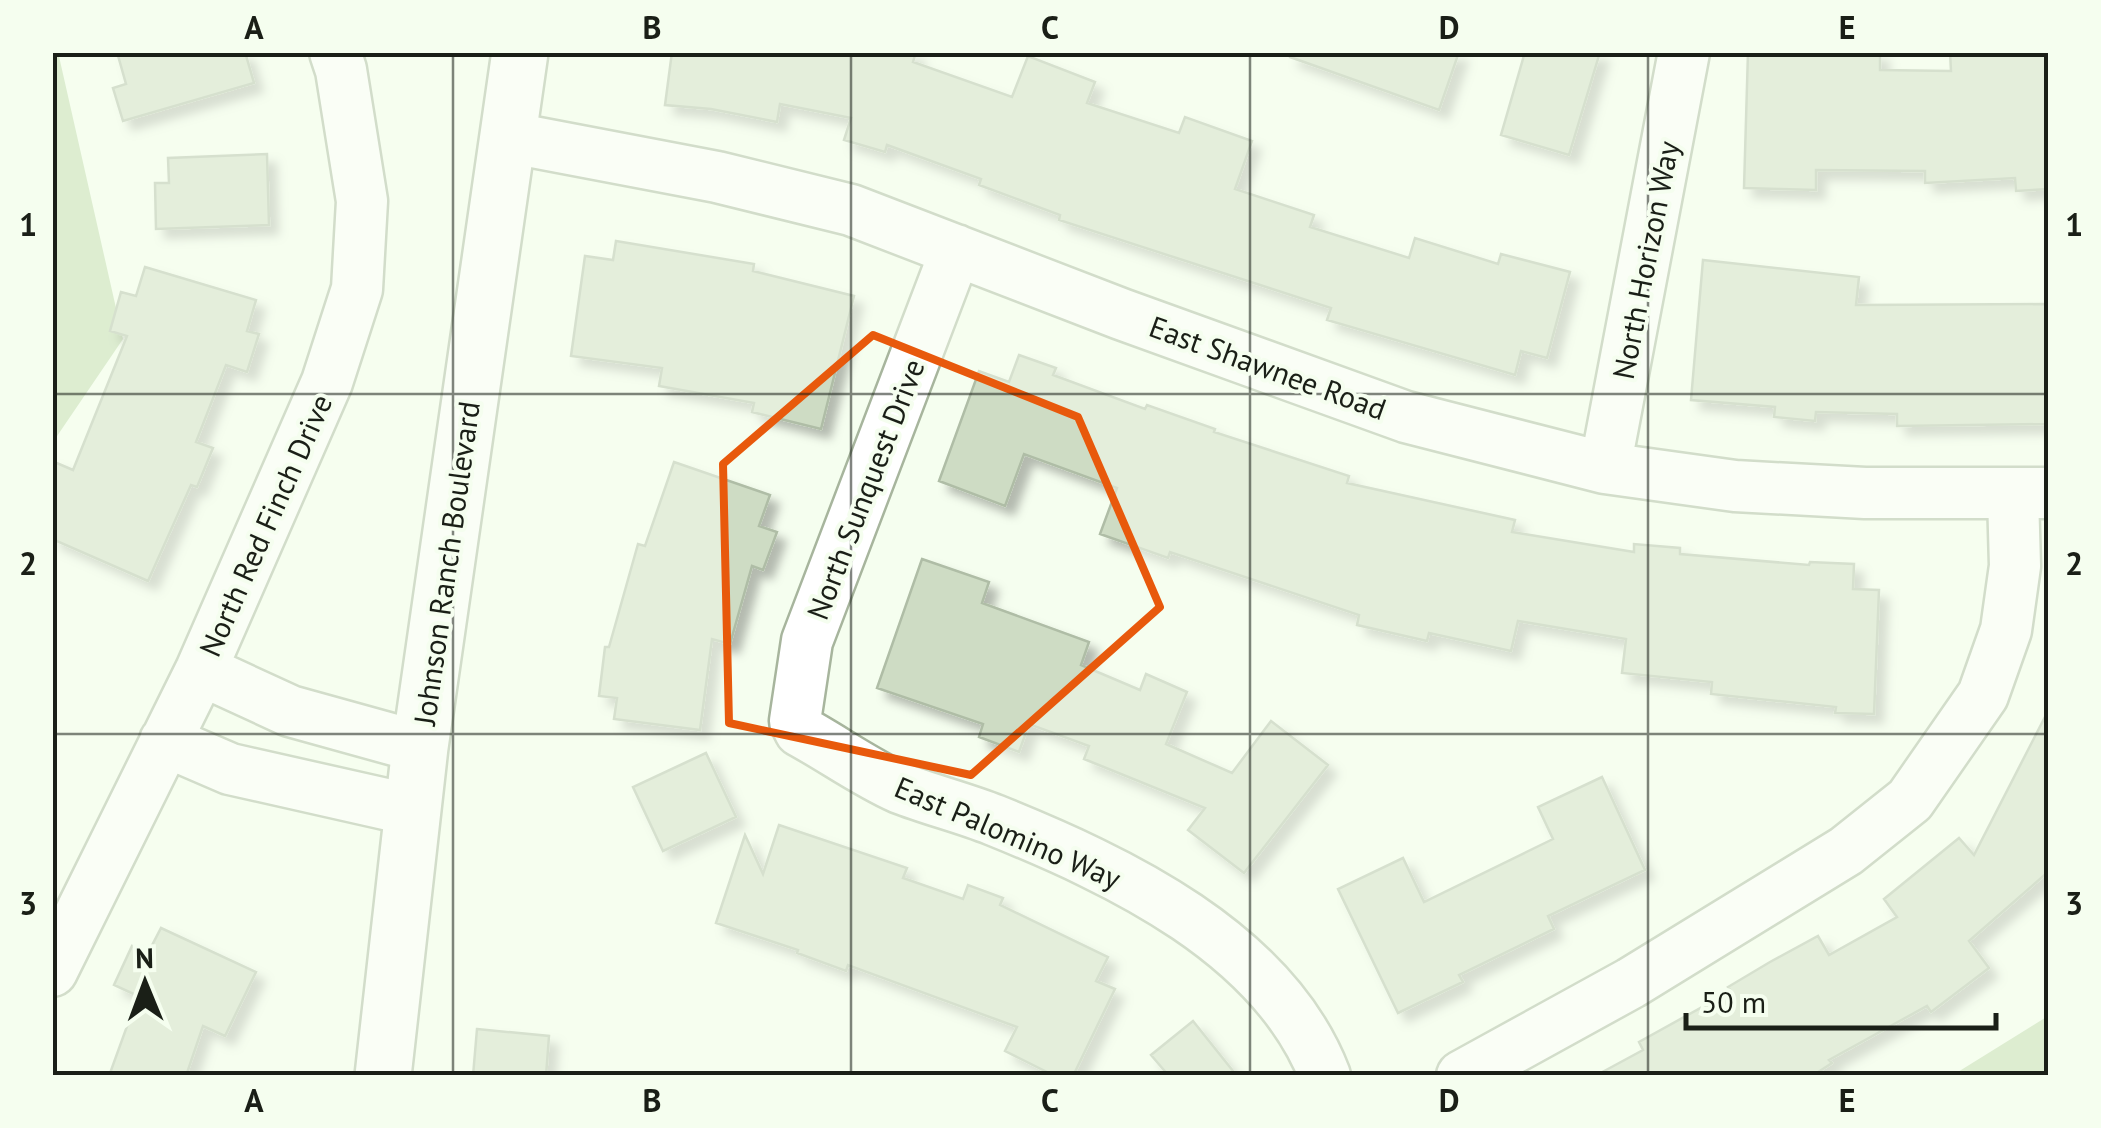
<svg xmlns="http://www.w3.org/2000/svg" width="2101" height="1128" viewBox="0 0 2101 1128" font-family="'PT Sans',sans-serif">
<defs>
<filter id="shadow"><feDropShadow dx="9" dy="9" stdDeviation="5" flood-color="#0004"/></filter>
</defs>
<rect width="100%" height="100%" fill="#f5feef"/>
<path fill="#bed9ab" d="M 58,52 L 123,339 L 53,442 L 52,53 Z
M 2048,1016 L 2048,1075 L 1953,1075 Z"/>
<path fill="#cedcc4" stroke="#afbda6" stroke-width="2.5" filter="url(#shadow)" d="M 117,52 L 245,52 L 254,83 L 123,121 L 113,88 L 126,84 Z
M 672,52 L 916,52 L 913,62 L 1012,97 L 1028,56 L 1095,82 L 1087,103 L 1179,133 L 1185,117 L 1252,141 L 1235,189 L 1314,215 L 1310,227 L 1409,258 L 1415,238 L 1498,264 L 1501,254 L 1570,272 L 1547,358 L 1521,351 L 1515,375 L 1327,320 L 1331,308 L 1059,220 L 1060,215 L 979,185 L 981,179 L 887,145 L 885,152 L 844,140 L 851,118 L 780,104 L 777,122 L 711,109 L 665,105 Z
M 1290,52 L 1459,52 L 1439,110 L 1290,57 Z
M 1525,52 L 1600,52 L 1569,155 L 1501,135 Z
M 1748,52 L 1880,52 L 1880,70 L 1951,71 L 1950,52 L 2048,52 L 2048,189 L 2016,191 L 2015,178 L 1925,183 L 1925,171 L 1816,170 L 1816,190 L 1744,188 Z
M 267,154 L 269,225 L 156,229 L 155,183 L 169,183 L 168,158 Z
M 616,241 L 754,264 L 753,271 L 854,296 L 821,429 L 752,412 L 754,403 L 659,386 L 662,368 L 571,356 L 585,256 L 613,260 Z
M 1703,260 L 1859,277 L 1856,305 L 2048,304 L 2048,424 L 1897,426 L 1897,414 L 1816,412 L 1815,421 L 1774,417 L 1775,407 L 1691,400 Z
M 145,267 L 256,300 L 247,331 L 259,334 L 247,372 L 226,365 L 196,442 L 213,448 L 197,487 L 191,485 L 148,581 L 52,539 L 52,461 L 73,470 L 127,336 L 110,331 L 121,292 L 136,296 Z
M 1019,355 L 1056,368 L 1053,375 L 1145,409 L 1147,405 L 1215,429 L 1214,432 L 1349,476 L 1347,483 L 1515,520 L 1512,532 L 1634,552 L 1634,544 L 1680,548 L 1680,554 L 1809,565 L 1810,562 L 1854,564 L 1853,589 L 1879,590 L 1874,714 L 1835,713 L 1836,707 L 1711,694 L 1712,682 L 1622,673 L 1626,639 L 1518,621 L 1511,651 L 1429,633 L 1427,641 L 1357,625 L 1359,615 L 1170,552 L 1168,558 L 1100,534 L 1117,488 L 1024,454 L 1005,506 L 939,481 L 979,371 L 1009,382 Z
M 674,462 L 770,495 L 759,526 L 777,532 L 763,570 L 752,566 L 730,644 L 712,639 L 700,730 L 614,719 L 617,698 L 599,696 L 605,647 L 609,647 L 638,544 L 645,546 Z
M 922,559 L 989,582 L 982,603 L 1089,642 L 1081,665 L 1140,690 L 1146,674 L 1187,692 L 1166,744 L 1232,773 L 1271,721 L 1328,765 L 1244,873 L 1188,830 L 1205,808 L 1084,759 L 1089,746 L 1029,724 L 1019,752 L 979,737 L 983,724 L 877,688 Z
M 2048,711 L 2048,872 L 1969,941 L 1989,968 L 1931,1012 L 1927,1006 L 1829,1060 L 1832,1063 L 1812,1076 L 1595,1076 L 1643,1050 L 1639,1042 L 1731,991 L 1728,987 L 1770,962 L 1818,936 L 1829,955 L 1897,917 L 1884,899 L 1959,838 L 1974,855 Z
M 706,753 L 736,817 L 663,851 L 633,787 Z
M 1602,777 L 1645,870 L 1548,916 L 1554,929 L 1459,975 L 1463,982 L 1398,1013 L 1338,889 L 1403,858 L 1424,902 L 1553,839 L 1538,807 Z
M 779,825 L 907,868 L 903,878 L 963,899 L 968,885 L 1003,898 L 1000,905 L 1108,957 L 1096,981 L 1115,989 L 1073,1076 L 1055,1076 L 1005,1051 L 1017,1027 L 848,965 L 846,971 L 797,953 L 798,950 L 716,923 L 745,835 L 763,874 Z
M 161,928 L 256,972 L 225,1036 L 203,1026 L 186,1076 L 109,1076 L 138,996 L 114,985 L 132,946 L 148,953 Z
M 1193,1021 L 1237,1076 L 1169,1076 L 1151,1055 Z
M 477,1029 L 549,1036 L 546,1076 L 473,1076 Z"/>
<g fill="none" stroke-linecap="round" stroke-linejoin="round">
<defs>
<path id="minor" d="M 507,137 L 717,177 L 851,210 L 1121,314 L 1406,417 L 1605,468 L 1735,486 L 1865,493 L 2048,493
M 956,250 L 807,641 L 795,721 L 800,731 C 833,749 866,773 900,788 C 931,800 964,808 994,820 C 1118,870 1274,943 1325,1076
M 1605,468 L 1684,52
M 201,670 L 290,711 L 420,747
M 165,741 L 230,769 L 412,810
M 52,971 L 201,670 L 327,382 L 357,289 L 362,201 L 341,70 L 335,52
M 1462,1076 L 1631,983 L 1846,851 L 1910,800 L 1983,695 L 2006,630 L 2015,566 L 2013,495"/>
<path id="tertiary" d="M 383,1076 L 420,747 L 520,52"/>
</defs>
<use href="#minor" stroke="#a7b59d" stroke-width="55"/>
<use href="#tertiary" stroke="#a7b59d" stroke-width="60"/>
<use href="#minor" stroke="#fff" stroke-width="50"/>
<use href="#tertiary" stroke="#fff" stroke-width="55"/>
</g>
<path d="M0 0H2101V1128H0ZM 873,335 L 1078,417 L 1160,607 L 971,775 L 729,723 L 723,464 Z" fill="#f5feef" fill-opacity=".55" fill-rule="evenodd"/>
<path fill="none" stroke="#e8590c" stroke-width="8" stroke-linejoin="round" d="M 873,335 L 1078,417 L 1160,607 L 971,775 L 729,723 L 723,464 Z"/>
<path fill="none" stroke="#1a1f17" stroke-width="2.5" stroke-opacity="0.55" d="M 453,52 L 453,1076M 851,52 L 851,1076M 1250,52 L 1250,1076M 1648,52 L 1648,1076M 52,394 L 2048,394M 52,734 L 2048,734"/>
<g text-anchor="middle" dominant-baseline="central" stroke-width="8" stroke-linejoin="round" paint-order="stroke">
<g font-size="30" fill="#1a1f17" stroke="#f5feef">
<text transform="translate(1645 260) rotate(-79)">North Horizon Way</text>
<text transform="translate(1268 367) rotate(20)">East Shawnee Road</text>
<text transform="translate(865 489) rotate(-69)">North Sunquest Drive</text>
<text transform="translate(265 525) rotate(-66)">North Red Finch Drive</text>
<text transform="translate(446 563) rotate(-82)">Johnson Ranch Boulevard</text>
<text transform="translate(1008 832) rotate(23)">East Palomino Way</text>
</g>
</g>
<rect width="2101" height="1128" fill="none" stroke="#f5feef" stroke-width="110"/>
<g transform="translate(145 983) rotate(359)" stroke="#f5feef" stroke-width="8" paint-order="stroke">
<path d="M0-8L18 38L0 25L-18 38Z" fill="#1a1f17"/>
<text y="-15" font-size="28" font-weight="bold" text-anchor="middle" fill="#1a1f17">N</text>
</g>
<path d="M1686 1013v15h310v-15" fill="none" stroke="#1a1f17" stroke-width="5"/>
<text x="1701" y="1013" font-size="30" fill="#1a1f17" stroke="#f5feef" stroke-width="8" paint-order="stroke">50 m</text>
<rect x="55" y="55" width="1991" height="1018" fill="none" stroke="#1a1f17" stroke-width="4"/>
<g font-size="32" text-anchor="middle" font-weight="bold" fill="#1a1f17">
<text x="254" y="39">A</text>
<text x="652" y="39">B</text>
<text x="1050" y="39">C</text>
<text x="1449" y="39">D</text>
<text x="1847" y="39">E</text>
<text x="28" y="236">1</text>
<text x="2074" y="236">1</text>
<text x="28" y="575">2</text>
<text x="2074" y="575">2</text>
<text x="28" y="915">3</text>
<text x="2074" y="915">3</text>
<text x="254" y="1112">A</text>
<text x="652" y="1112">B</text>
<text x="1050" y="1112">C</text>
<text x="1449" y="1112">D</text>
<text x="1847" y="1112">E</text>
</g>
</svg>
